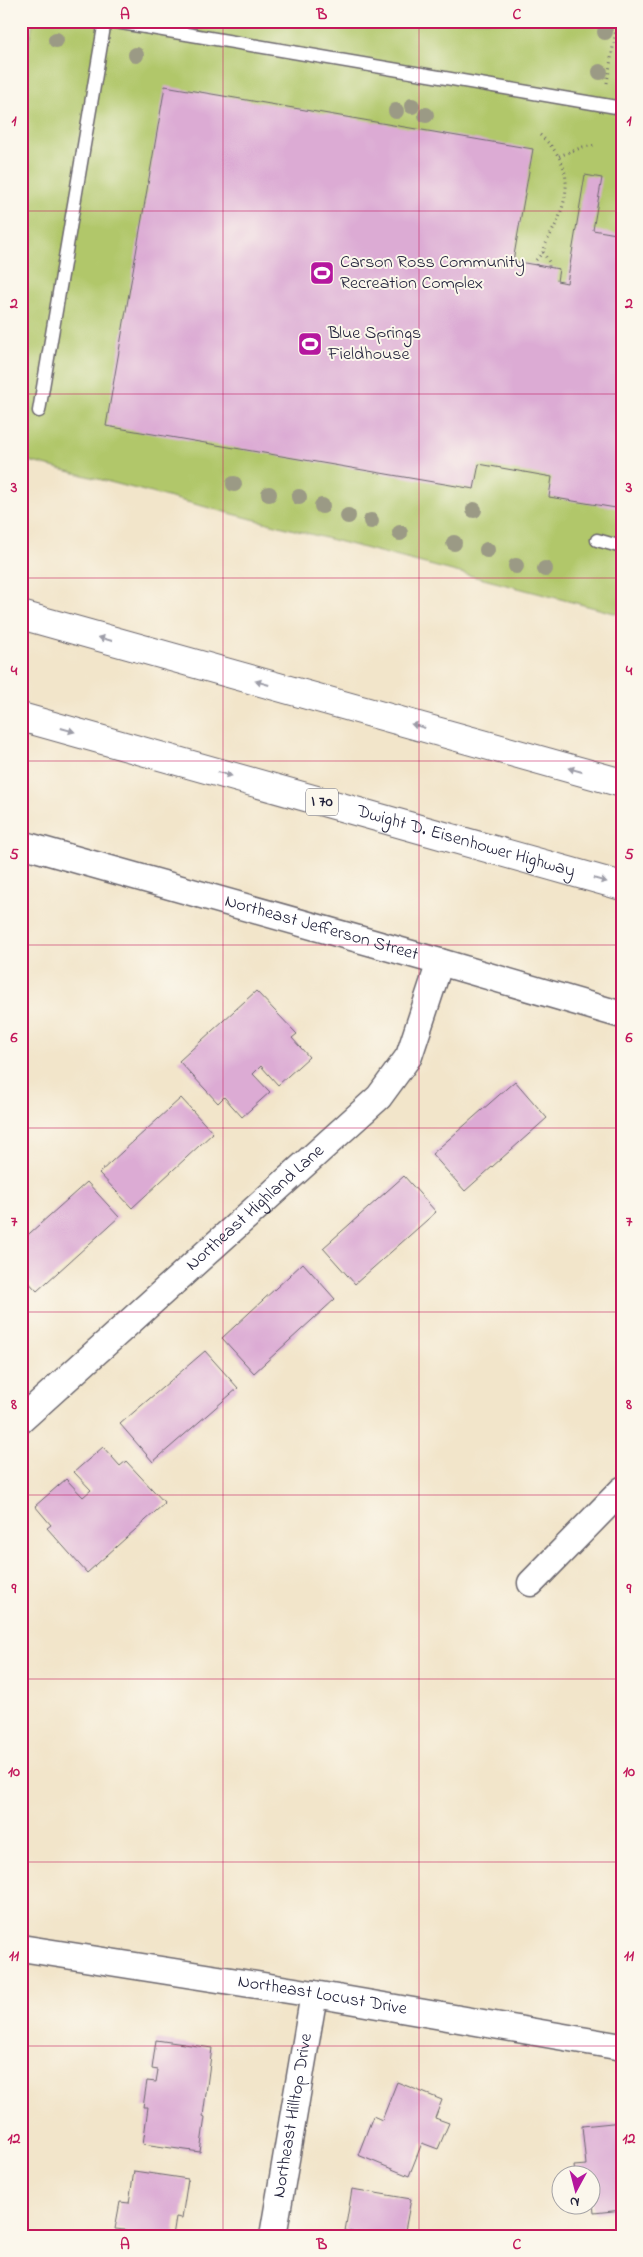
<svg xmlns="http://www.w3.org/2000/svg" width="643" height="2257" viewBox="0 0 643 2257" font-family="'Indie Flower',sans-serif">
<rect width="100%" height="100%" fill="#fbf7ec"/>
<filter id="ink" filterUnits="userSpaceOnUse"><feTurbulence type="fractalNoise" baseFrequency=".02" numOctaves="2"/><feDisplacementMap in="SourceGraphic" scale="10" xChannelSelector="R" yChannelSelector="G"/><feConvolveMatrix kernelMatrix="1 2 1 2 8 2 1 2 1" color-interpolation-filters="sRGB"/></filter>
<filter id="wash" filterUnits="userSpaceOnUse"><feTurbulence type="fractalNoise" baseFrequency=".0096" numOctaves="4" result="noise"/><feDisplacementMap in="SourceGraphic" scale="20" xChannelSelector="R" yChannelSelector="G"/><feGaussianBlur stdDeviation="1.12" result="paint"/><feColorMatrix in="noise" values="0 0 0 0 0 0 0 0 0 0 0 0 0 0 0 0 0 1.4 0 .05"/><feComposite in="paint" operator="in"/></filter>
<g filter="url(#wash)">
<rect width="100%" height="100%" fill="#f2e5ca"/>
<path fill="#b1c76b" stroke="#6a7453" d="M 33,21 L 622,21 L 622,615 L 21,459 L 21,87 Z"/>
<g id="blocks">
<path fill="#dcabd4" d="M 165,86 L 533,149 L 513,261 L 559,269 L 557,281 L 567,283 L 585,175 L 602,178 L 593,230 L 622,235 L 622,509 L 549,497 L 552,477 L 479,464 L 474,489 L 106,426 Z
M 256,991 L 297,1034 L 292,1038 L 309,1057 L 278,1085 L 261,1066 L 253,1074 L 270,1092 L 242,1117 L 224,1097 L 218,1103 L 179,1061 Z
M 515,1081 L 547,1118 L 465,1191 L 432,1154 Z
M 181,1098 L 213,1133 L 132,1208 L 99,1173 Z
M 404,1176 L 436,1212 L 355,1284 L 323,1248 Z
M 87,1182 L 119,1217 L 37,1291 L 21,1274 L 21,1241 Z
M 303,1263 L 335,1299 L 254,1373 L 222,1338 Z
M 205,1351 L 238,1388 L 153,1462 L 120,1424 Z
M 103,1447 L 120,1466 L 126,1461 L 165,1503 L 87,1573 L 47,1528 L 51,1525 L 35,1506 L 66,1479 L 83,1497 L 91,1490 L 74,1472 Z
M 156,2040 L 212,2048 L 203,2116 L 205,2117 L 200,2152 L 143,2144 L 148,2107 L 143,2107 L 147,2081 L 156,2082 L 158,2070 L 152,2069 Z
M 397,2082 L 442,2100 L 435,2118 L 449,2123 L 438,2149 L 422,2143 L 409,2176 L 358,2155 L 373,2116 L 382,2120 Z
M 622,2122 L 622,2210 L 594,2213 L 590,2174 L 575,2174 L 574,2166 L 586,2165 L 582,2126 Z
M 134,2171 L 188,2179 L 182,2218 L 176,2217 L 173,2236 L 124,2236 L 125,2230 L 115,2229 L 120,2202 L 129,2203 Z
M 352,2189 L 411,2199 L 404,2236 L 357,2236 L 357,2233 L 345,2231 Z"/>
</g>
</g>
<g filter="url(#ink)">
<use href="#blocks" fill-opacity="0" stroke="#6b666d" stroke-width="1"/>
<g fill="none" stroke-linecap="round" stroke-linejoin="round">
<defs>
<path id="lane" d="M 110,21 L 622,108
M 39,411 L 105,21
M 597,540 L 622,547"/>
<g id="street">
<path id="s1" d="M 21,844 L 440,962 L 622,1015"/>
<path id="s2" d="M 21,1420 L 379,1097 L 409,1056 L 440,962"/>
<path d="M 531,1583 L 622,1490"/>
<path id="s3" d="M 21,1948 L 314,1994 L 622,2047"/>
<path id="s4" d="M 273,2236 L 314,1994"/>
</g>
<g id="highway">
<path d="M 21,615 L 622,783"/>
<path id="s5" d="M 21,717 L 622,886"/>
</g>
</defs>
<use href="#lane" stroke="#6b666d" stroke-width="15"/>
<use href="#street" stroke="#6b666d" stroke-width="29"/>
<use href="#highway" stroke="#6b666d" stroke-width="30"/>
<path stroke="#6b666d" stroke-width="3" stroke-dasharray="1 4" stroke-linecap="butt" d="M 607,83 L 616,29
M 540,135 C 569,160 572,185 558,220 C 553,231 546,241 543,252 L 549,262 L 549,267
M 559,156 L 583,147 L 596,145
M 536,265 L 536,260 L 543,252"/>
<use href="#lane" stroke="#fff" stroke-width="12"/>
<use href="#street" stroke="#fff" stroke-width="26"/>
<use href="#highway" stroke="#fff" stroke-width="28"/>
</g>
<g fill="#9b9a85">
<circle cx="605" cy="32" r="8"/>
<circle cx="56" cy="40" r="8"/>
<circle cx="136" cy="55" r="8"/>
<circle cx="600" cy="72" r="8"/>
<circle cx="412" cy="106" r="8"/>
<circle cx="396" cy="111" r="8"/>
<circle cx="426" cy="115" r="8"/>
<circle cx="234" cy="484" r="8"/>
<circle cx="269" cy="494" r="8"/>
<circle cx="299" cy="497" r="8"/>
<circle cx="322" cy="506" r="8"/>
<circle cx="474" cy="510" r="8"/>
<circle cx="348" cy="516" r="8"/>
<circle cx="371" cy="521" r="8"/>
<circle cx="400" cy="533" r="8"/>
<circle cx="454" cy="543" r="8"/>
<circle cx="487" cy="550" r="8"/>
<circle cx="516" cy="566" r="8"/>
<circle cx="545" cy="569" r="8"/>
</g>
<defs><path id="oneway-solid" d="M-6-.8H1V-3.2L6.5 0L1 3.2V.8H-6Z" transform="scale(1.25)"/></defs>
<g fill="#9c9ca7">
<use href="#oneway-solid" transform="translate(105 639) rotate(-164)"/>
<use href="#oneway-solid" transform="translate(262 683) rotate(-164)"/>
<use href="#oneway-solid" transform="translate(418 726) rotate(-164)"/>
<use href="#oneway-solid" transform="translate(68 730) rotate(16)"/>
<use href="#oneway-solid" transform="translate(575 770) rotate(-164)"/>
<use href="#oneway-solid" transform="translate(225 774) rotate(16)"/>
<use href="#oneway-solid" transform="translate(600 880) rotate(16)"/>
</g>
</g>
<path fill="none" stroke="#c2185b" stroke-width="1" stroke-opacity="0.55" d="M 223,21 L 223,2236M 419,21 L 419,2236M 21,211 L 622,211M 21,394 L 622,394M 21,578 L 622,578M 21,761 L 622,761M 21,945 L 622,945M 21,1128 L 622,1128M 21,1312 L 622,1312M 21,1495 L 622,1495M 21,1679 L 622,1679M 21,1862 L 622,1862M 21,2046 L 622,2046"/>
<defs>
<symbol id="stadium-square" viewBox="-11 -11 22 22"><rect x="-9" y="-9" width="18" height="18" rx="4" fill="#b5179e" stroke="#fbf7ec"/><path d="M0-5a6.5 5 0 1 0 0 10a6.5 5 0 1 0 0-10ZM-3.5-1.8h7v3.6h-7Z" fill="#fff"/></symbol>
</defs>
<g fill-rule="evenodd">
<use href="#stadium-square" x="308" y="259" width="28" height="28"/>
<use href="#stadium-square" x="296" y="330" width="28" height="28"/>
</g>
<g text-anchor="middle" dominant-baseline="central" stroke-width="4" stroke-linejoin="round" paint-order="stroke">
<rect fill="#fbf7ec" stroke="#636270" stroke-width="1" x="306" y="788.5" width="32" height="27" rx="4"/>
<g font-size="16" font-weight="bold" fill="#22223b">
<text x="322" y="802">I 70</text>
</g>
<g font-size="18" fill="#22223b" stroke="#fbf7ec" text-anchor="start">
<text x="340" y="263">Carson Ross Community<tspan x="340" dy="21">Recreation Complex</tspan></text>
<text x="328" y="334">Blue Springs<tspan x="328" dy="21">Fieldhouse</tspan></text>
</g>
<g font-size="18" fill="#22223b" stroke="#fbf7ec">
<text stroke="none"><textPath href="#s5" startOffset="462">Dwight D. Eisenhower Highway</textPath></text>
<text stroke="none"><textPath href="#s1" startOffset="312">Northeast Jefferson Street</textPath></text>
<text stroke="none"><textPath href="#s2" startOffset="316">Northeast Highland Lane</textPath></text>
<text stroke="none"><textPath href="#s3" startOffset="305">Northeast Locust Drive</textPath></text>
<text stroke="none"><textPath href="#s4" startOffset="122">Northeast Hilltop Drive</textPath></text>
</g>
</g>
<rect width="643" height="2257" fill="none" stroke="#fbf7ec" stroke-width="55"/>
<g transform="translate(576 2190) rotate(187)"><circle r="24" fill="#fbf7ec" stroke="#a4a2a5"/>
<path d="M0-4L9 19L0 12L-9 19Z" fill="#b5179e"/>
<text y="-8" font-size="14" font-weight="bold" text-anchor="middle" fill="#22223b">N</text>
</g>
<rect x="28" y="28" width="588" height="2202" fill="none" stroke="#c2185b" stroke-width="2"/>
<g font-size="16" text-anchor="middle" font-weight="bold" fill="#c2185b">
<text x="125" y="19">A</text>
<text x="322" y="19">B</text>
<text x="517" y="19">C</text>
<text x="14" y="125">1</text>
<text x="629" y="125">1</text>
<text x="14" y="308">2</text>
<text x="629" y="308">2</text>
<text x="14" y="492">3</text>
<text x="629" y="492">3</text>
<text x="14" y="675">4</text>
<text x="629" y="675">4</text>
<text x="14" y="859">5</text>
<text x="629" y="859">5</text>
<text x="14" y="1042">6</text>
<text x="629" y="1042">6</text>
<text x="14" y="1226">7</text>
<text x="629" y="1226">7</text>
<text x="14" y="1409">8</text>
<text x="629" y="1409">8</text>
<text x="14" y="1593">9</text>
<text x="629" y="1593">9</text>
<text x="14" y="1776">10</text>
<text x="629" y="1776">10</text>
<text x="14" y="1960">11</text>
<text x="629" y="1960">11</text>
<text x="14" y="2143">12</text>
<text x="629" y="2143">12</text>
<text x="125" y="2249">A</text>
<text x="322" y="2249">B</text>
<text x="517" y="2249">C</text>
</g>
</svg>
